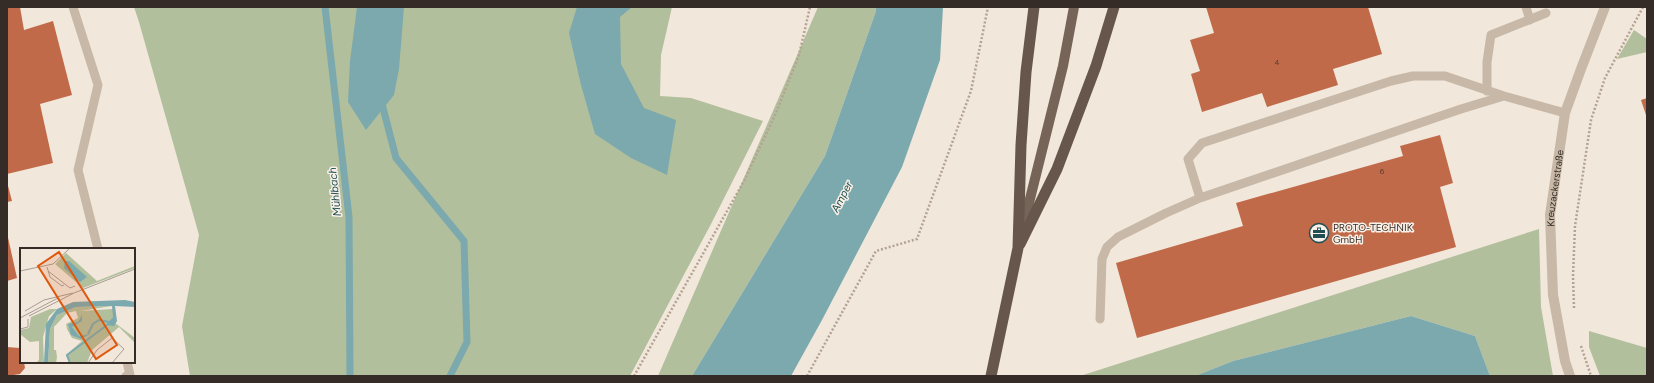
<svg xmlns="http://www.w3.org/2000/svg" width="1654" height="383" viewBox="0 0 1654 383" font-family="Figtree,sans-serif">
<rect width="100%" height="100%" fill="#f1e7db"/>
<path fill="#b2bf9c" d="M 134,7 L 672,7 L 661,55 L 660,96 L 691,98 L 763,121 L 711,224 L 630,376 L 190,376 L 182,326 L 199,235 L 139,22 Z
M 818,7 L 876,7 L 876,11 L 825,156 L 692,376 L 658,376 Z
M 1634,30 L 1647,39 L 1647,52 L 1617,59 Z
M 1539,229 L 1541,307 L 1553,376 L 1490,376 L 1475,336 L 1411,316 L 1233,361 L 1195,376 L 1080,376 Z
M 1589,331 L 1647,348 L 1647,376 L 1600,376 L 1589,347 Z"/>
<path fill="#7ba9ad" d="M 357,7 L 404,7 L 399,69 L 394,95 L 366,130 L 348,102 L 350,61 Z
M 577,7 L 632,7 L 620,17 L 621,64 L 644,108 L 676,120 L 667,175 L 631,158 L 595,134 L 581,85 L 569,33 Z
M 876,7 L 943,7 L 940,60 L 902,167 L 822,320 L 791,376 L 692,376 L 825,156 L 876,11 Z
M 1411,316 L 1475,336 L 1490,376 L 1195,376 L 1233,361 Z"/>
<g fill="none" stroke-linecap="round" stroke-linejoin="round">
<path stroke="#7ba9ad" stroke-width="7" d="M 325,7 L 349,217 L 350,376
M 381,100 L 396,158 L 464,241 L 467,342 L 450,376"/>
</g>
<path fill="#c16a49" d="M 7,7 L 20,7 L 24,30 L 53,21 L 72,95 L 40,104 L 53,163 L 7,174 Z
M 1206,7 L 1368,7 L 1382,54 L 1333,69 L 1338,85 L 1267,107 L 1262,93 L 1202,112 L 1191,74 L 1200,71 L 1190,40 L 1214,33 Z
M 1647,98 L 1647,118 L 1641,100 Z
M 1440,135 L 1453,183 L 1440,187 L 1456,247 L 1137,338 L 1116,263 L 1243,226 L 1236,203 L 1403,156 L 1400,146 Z
M 7,182 L 12,201 L 7,202 Z
M 7,233 L 17,278 L 7,281 Z
M 7,347 L 20,348 L 21,362 L 24,362 L 25,368 L 20,374 L 7,376 Z"/>
<g fill="none" stroke-linecap="round" stroke-linejoin="round">
<path stroke="#b4a292" stroke-width="2.5" stroke-dasharray="2 2" stroke-linecap="butt" d="M 1574,308 L 1573,276 L 1575,226 L 1591,120 L 1605,78 L 1643,7
M 1581,346 L 1591,376
M 634,376 L 744,181 L 776,113 L 799,55 L 810,7
M 807,376 L 876,251 L 917,239 L 971,91 L 988,7"/>
<path stroke="#c8b8a7" stroke-width="9" d="M 73,7 L 98,85 L 78,170 L 98,249
M 1526,7 L 1530,20
M 1487,91 L 1487,62 L 1491,35 L 1546,13
M 1200,198 L 1188,159 L 1202,143 L 1391,81 L 1413,76 L 1445,76 L 1504,96 L 1565,113
M 1100,319 L 1102,259 L 1107,247 L 1118,237 L 1166,213 L 1200,198 L 1461,109 L 1504,96
M 126,376 L 130,375 L 127,362"/>
<path stroke="#c8b8a7" stroke-width="10" id="s1" d="M 1570,376 L 1565,361 L 1553,295 L 1550,215 L 1565,113 L 1581,69 L 1605,7"/>
<path stroke="#776459" stroke-width="10" d="M 1021,235 L 1063,66 L 1074,7"/>
<path stroke="#66564c" stroke-width="11" d="M 1020,244 L 1057,169 L 1096,66 L 1114,7
M 991,376 L 1018,248 L 1021,145 L 1026,72 L 1034,7"/>
</g>
<defs>
<symbol id="office-ring" viewBox="-11 -11 22 22"><circle r="9.5" fill="#f9f1e7" stroke="#1f4f55" stroke-width="1.5"/><path d="M-6-3h4V-5.5h4V-3h4V5H-6ZM-1-4.5V-3h2v-1.5ZM-6 0V1H6V0Z" fill="#1f4f55"/></symbol>
</defs>
<g fill-rule="evenodd">
<use href="#office-ring" x="1308" y="222" width="22" height="22"/>
</g>
<g text-anchor="middle" dominant-baseline="central" stroke-width="3" stroke-linejoin="round" paint-order="stroke">
<g font-size="8" fill="#583c30">
<text x="1277" y="62">4</text>
<text x="1382" y="171">6</text>
</g>
<g font-size="10" fill="#352c28" stroke="#f9f1e7">
<text stroke="none"><textPath href="#s1" startOffset="190">Kreuzackerstraße</textPath></text>
</g>
<g font-size="10" fill="#352c28" stroke="#f9f1e7" text-anchor="start">
<text x="1333" y="227">PROTO-TECHNIK<tspan x="1333" dy="12">GmbH</tspan></text>
</g>
<g font-size="11" font-style="italic" fill="#1f4f55" stroke="#f9f1e7">
<text transform="translate(335 192) rotate(-96)">Mühlbach</text>
<text transform="translate(842 197) rotate(-63)">Amper</text>
</g>
</g>
<g transform="translate(20 248)">
<rect width="115" height="115" fill="#f1e7db"/>
<path d="M 46,5 L 77,33 L 115,18 L 115,20 L 63,40 L 35,16 ZM 92,58 L 60,63 L 93,61 L 93,69 L 89,75 L 95,75 L 115,90 L 115,95 L 99,79 L 72,102 L 67,115 L 49,115 L 46,107 L 62,93 L 52,90 L 47,81 L 46,76 L 58,70 L 56,63 L 47,65 L 34,79 L 34,102 L 36,102 L 37,109 L 36,115 L 28,115 L 30,81 L 37,67 L 56,59 ZM 30,61 L 37,61 L 29,68 L 23,89 L 24,115 L 16,115 L 19,112 L 19,93 L 10,94 L 0,86 L 0,82 L 9,80 L 11,69 Z" fill="#b2bf9c"/>
<path d="M 45,13 L 49,13 L 67,29 L 60,34 L 44,20 ZM 105,52 L 115,54 L 115,59 L 95,58 L 97,73 L 94,78 L 86,77 L 93,69 L 92,58 L 56,59 L 37,67 L 30,81 L 28,115 L 24,115 L 26,76 L 37,61 L 53,54 ZM 62,67 L 62,73 L 52,79 L 59,88 L 70,86 L 61,91 L 51,87 L 48,76 L 58,74 Z" fill="#7ba9ad"/>
<path fill="none" stroke="#7ba9ad" stroke-width="2" d="M 68,86 L 73,76 L 79,72 L 89,74M 50,115 L 47,107 L 87,77"/>
<path fill="none" stroke="#a69c93" stroke-width="1" d="M 27,19 L 30,29 L 42,38 L 44,37M 0,23 L 33,16 L 50,0M 28,23 L 50,40 L 55,38M 5,63 L 24,52 L 53,45M 9,68 L 54,45 L 115,21M 0,70 L 38,50M 0,81 L 8,79 L 8,71M 68,115 L 77,102 L 92,90 L 104,101 L 92,115"/>
<path fill="#df570d" fill-opacity="0.15" stroke="#df570d" stroke-width="2" d="M 39,4 L 97,97 L 76,111 L 18,18 Z"/>
<rect width="115" height="115" fill="none" stroke="#352c28" stroke-width="2"/>
</g>
<rect width="1654" height="383" fill="none" stroke="#352c28" stroke-width="16"/>
</svg>
